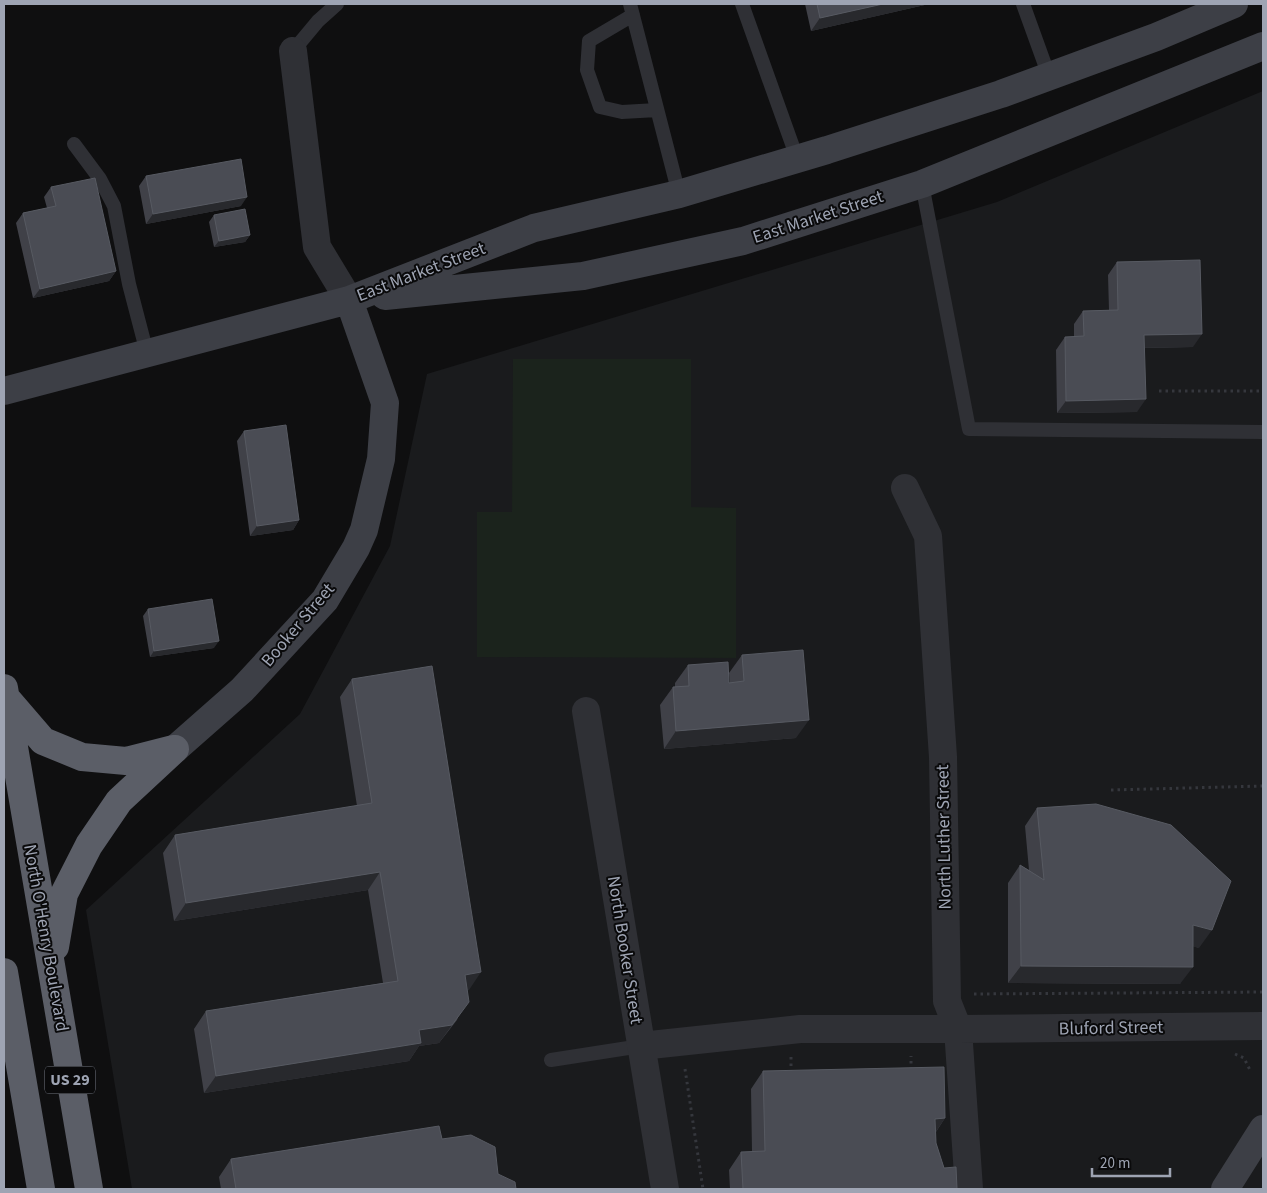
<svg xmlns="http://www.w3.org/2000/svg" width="1267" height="1193" viewBox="0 0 1267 1193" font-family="'Source Sans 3',sans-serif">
<rect width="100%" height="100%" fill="#0f0f10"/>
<path fill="#1a1b1d" d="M 1263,91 L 1263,1189 L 132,1189 L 86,910 L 300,714 L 390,546 L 427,374 L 997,202 Z"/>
<path fill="#1b231c" d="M 513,359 L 691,359 L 691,507 L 736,508 L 736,658 L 477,657 L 477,512 L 512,512 Z"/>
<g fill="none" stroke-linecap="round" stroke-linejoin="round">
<path stroke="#35373d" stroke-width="3" stroke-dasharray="2.5 4" stroke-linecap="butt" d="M 1159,391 L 1263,391
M 1111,790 L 1263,786
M 974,994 L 1263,992
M 1235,1054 L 1244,1058 L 1251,1072
M 791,1057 L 791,1073
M 685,1069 L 703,1189
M 911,1070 L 911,1056"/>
<path stroke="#2f3035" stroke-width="14" d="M 630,4 L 679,194
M 742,4 L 797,158
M 1023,4 L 1049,76
M 633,15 L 589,41 L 587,70 L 600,107 L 622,112 L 657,110
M 293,51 L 318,21 L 337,4
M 74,144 L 100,179 L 114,206 L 129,284 L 147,353
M 922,184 L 969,429 L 1263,432
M 551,1060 L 641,1046"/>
<path stroke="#2f3035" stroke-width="28" d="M 293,51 L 317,247 L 349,300
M 905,488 L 928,536 L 943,757 L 947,1001 L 958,1029 L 969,1189
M 586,711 L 665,1189
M 641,1046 L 800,1029 L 958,1029 L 1263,1026"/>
<path stroke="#3d3f46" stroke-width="28" d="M 385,296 L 583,276 L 743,241 L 922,184 L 1263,46
M 4,391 L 349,300 L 534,228 L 679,194 L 827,150 L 1001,94 L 1156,37 L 1234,4
M 175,749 L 242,690 L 325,600 L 356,548 L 364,530 L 381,459 L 385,403 L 349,300
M 1225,1189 L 1263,1129"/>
<path stroke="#5b5e67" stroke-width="28" d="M 4,688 L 89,1189
M 6,698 L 43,741 L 82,757 L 126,761 L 173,749
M 55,947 L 64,894 L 89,845 L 119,801 L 175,749
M 4,972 L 41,1189"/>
</g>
<path fill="#404148" d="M 805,4 L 929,4 L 811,31 Z
M 146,176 L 241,206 L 146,224 L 139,186 Z
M 51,187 L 116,271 L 109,281 L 33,298 L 16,223 L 23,213 L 47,208 L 44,197 Z
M 214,215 L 250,235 L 245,242 L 214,247 L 209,222 Z
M 1117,262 L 1193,347 L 1145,348 L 1137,412 L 1057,413 L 1056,350 L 1065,337 L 1074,337 L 1074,324 L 1083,311 L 1109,310 L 1108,275 Z
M 244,431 L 299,520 L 293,530 L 250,536 L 237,441 Z
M 148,609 L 214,648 L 150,657 L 143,616 Z
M 742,655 L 796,738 L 664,749 L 660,705 L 673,687 L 675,687 L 675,683 L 688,665 L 730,683 L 729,673 Z
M 352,679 L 469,990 L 467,990 L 457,1020 L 439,1043 L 419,1046 L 409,1061 L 204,1093 L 194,1029 L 206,1011 L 383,983 L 368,890 L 174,921 L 163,853 L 175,835 L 357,806 L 340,697 Z
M 1037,808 L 1199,948 L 1193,946 L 1180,984 L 1008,983 L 1008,883 L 1020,865 L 1029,870 L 1025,826 Z
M 763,1071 L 945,1118 L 936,1132 L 936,1143 L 944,1168 L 957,1189 L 730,1189 L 729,1170 L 741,1152 L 752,1152 L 751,1089 Z
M 442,1139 L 498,1174 L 516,1189 L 221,1189 L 219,1177 L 231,1159 Z"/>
<path fill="#28292d" d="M 883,4 L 929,4 L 811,31 L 820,18 Z
M 247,197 L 241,206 L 146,224 L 153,214 Z
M 250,235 L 245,242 L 214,247 L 219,241 Z
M 116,271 L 109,281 L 33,298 L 40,289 Z
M 1202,334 L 1193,347 L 1136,348 L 1144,335 Z
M 1146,399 L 1137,412 L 1057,413 L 1066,401 Z
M 299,520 L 293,530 L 250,536 L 257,526 Z
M 219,641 L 214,648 L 150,657 L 154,651 Z
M 809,720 L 796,738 L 664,749 L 676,731 Z
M 380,872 L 368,890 L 174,921 L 186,903 Z
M 1193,925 L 1212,930 L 1199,948 L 1180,943 Z
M 1021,966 L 1193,967 L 1180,984 L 1008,983 Z
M 481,972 L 469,990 L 453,993 L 465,975 Z
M 469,1002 L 439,1043 L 419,1046 L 409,1061 L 204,1093 L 216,1076 Z
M 945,1118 L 933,1136 L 935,1119 Z"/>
<path fill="#4a4c54" stroke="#575a62" d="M 817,4 L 883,4 L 820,18 Z
M 241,159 L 247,197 L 153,214 L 146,176 Z
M 95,178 L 116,271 L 40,289 L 23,213 L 56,206 L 51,187 Z
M 245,209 L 250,235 L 219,241 L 214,215 Z
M 1200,260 L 1202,334 L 1144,335 L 1146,399 L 1066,401 L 1065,337 L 1084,336 L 1083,311 L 1118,310 L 1117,262 Z
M 286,425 L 299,520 L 257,526 L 244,431 Z
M 212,599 L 219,641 L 154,651 L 148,609 Z
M 803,650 L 809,720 L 676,731 L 673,687 L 689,686 L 688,665 L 728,662 L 729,683 L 744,681 L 742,655 Z
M 432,666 L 481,972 L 465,975 L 469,1002 L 452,1025 L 419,1030 L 421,1043 L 216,1076 L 206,1011 L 398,981 L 380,872 L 186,903 L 175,835 L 372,803 L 352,679 Z
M 1096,804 L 1171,825 L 1231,881 L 1212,930 L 1193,925 L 1193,967 L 1021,966 L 1020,865 L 1044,880 L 1037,808 Z
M 944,1067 L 945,1118 L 935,1119 L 936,1143 L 944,1168 L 956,1167 L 957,1189 L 743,1189 L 741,1152 L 765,1151 L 763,1071 Z
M 439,1126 L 442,1139 L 471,1135 L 495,1147 L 498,1174 L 515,1182 L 516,1189 L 236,1189 L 231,1159 Z"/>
<g text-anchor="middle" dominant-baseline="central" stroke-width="4" stroke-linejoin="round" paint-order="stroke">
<rect fill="#0a0a0b" stroke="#727681" stroke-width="1" x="45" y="1066.5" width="50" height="27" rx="4"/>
<g font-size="16" font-weight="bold" fill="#9ea4b3">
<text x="70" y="1080">US 29</text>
</g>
<g font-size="18" fill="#9ea4b3" stroke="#0a0a0b">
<text transform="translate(818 217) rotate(-18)">East Market Street</text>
<text transform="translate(421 272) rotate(-21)">East Market Street</text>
<text transform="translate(298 625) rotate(-50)">Booker Street</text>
<text transform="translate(944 837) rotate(-91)">North Luther Street</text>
<text transform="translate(46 938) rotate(80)">North O'Henry Boulevard</text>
<text transform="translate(625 950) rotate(81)">North Booker Street</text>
<text transform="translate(1111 1028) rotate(-1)">Bluford Street</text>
</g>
</g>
<rect width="1267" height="1193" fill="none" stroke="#9ea4b3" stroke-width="10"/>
<path d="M1092 1168v8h78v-8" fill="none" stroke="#9ea4b3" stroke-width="2.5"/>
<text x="1100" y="1168" font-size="15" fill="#9ea4b3" stroke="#0a0a0b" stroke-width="4" paint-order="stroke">20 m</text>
</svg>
